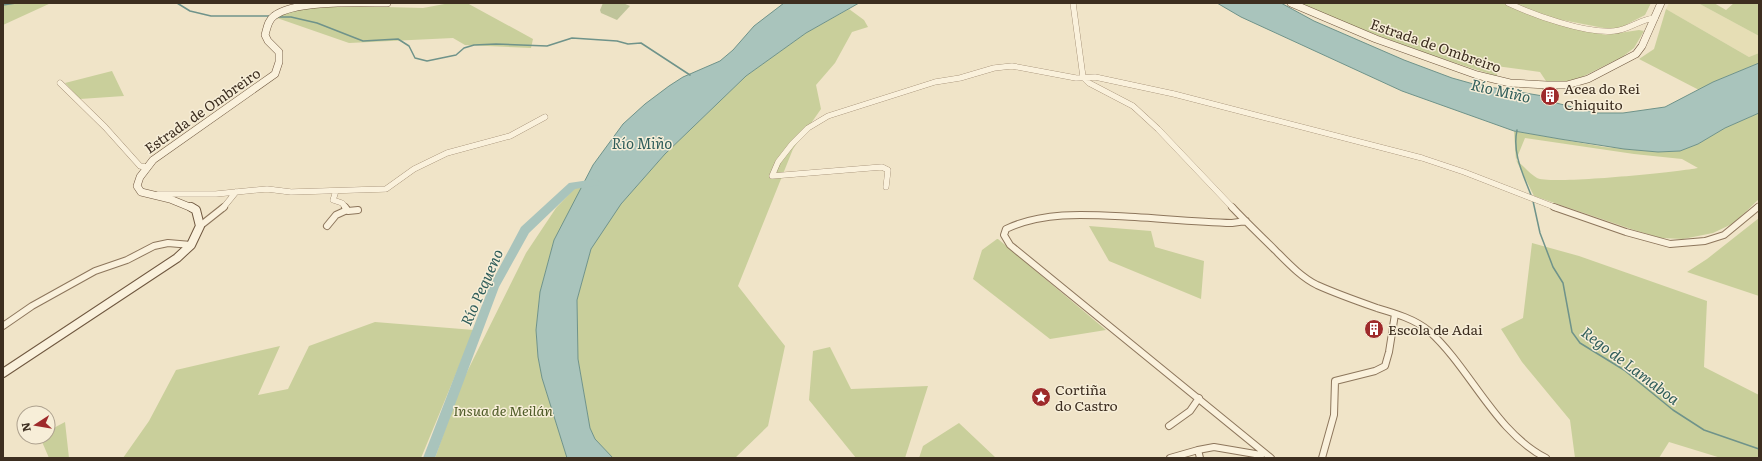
<svg xmlns="http://www.w3.org/2000/svg" width="1762" height="461" viewBox="0 0 1762 461" font-family="Literata,serif">
<rect width="100%" height="100%" fill="#f0e4c8"/>
<path fill="#e6deb5" d="M 1669,3 L 1698,3 L 1759,36 L 1759,53 L 1749,57 L 1666,9 Z"/>
<path fill="#c9cf9b" fill-rule="evenodd" d="M 3,3 L 51,3 L 3,25 Z
M 450,3 L 467,3 L 533,39 L 531,48 L 465,45 L 453,38 L 349,43 L 277,18 L 284,12 L 305,7 L 348,6 L 423,8 Z
M 1299,3 L 1504,3 L 1520,11 L 1553,23 L 1606,35 L 1639,30 L 1644,31 L 1634,48 L 1622,57 L 1582,77 L 1568,81 L 1546,81 L 1540,72 L 1496,66 L 1497,76 C 1429,56 1364,31 1299,3 Z
M 1514,3 L 1651,3 L 1645,15 L 1620,28 L 1609,29 L 1557,19 L 1523,8 Z
M 1698,3 L 1714,3 L 1726,10 L 1734,3 L 1759,3 L 1759,36 Z
M 849,9 L 864,20 L 868,27 L 852,32 L 835,63 L 816,85 L 821,109 L 793,149 L 738,286 L 785,346 L 768,426 L 735,458 L 613,458 L 595,439 L 590,428 L 578,359 L 577,300 L 591,249 L 621,204 L 665,154 L 746,76 L 806,33 Z
M 1666,9 L 1749,57 L 1759,53 L 1759,63 L 1713,82 L 1699,90 L 1639,59 L 1654,49 Z
M 112,71 L 124,96 L 80,99 L 65,83 Z
M 1759,113 L 1759,199 L 1734,223 L 1713,233 L 1683,239 L 1661,238 L 1634,230 L 1534,196 L 1516,160 L 1514,131 L 1604,147 L 1658,152 L 1680,151 L 1698,144 L 1725,128 ZM 1525,138 L 1634,154 L 1682,159 L 1698,168 C 1678,172 1550,185 1537,178 C 1530,174 1523,165 1516,160 Z
M 576,187 L 582,187 L 554,240 L 540,292 L 536,330 L 538,357 L 542,378 L 567,458 L 435,458 L 461,384 L 526,253 L 556,208 Z
M 1759,218 L 1759,296 L 1687,272 L 1707,259 Z
M 1089,226 L 1151,231 L 1155,247 L 1204,261 L 1201,299 L 1109,261 Z
M 997,239 L 998,239 L 1106,330 L 1050,339 L 973,279 L 982,250 Z
M 1532,243 L 1579,256 L 1707,301 L 1704,367 L 1759,395 L 1759,458 L 1721,458 L 1669,442 L 1659,458 L 1575,458 L 1570,420 L 1522,362 L 1501,329 L 1523,318 Z
M 375,322 L 474,330 L 421,458 L 123,458 L 149,421 L 176,370 L 280,346 L 258,395 L 288,389 L 309,346 Z
M 830,347 L 851,389 L 928,386 L 905,458 L 856,458 L 809,400 L 813,351 Z
M 65,422 L 69,458 L 49,458 L 40,437 L 48,437 L 48,431 Z
M 959,423 L 996,458 L 919,458 L 923,446 Z"/>
<path fill="#bfc49a" d="M 603,3 L 623,3 L 630,6 L 617,20 L 601,13 L 600,10 Z"/>
<path fill="#a9c4bc" stroke="#6f938a" d="M 784,3 L 859,3 L 806,33 L 746,76 L 665,154 L 621,204 L 591,249 L 577,300 L 578,359 L 590,428 L 595,439 L 613,458 L 567,458 L 542,378 L 538,357 L 536,330 L 540,292 L 554,240 L 593,165 L 623,124 L 645,104 L 669,86 L 683,77 L 720,61 L 733,50 L 754,26 Z
M 1217,3 L 1281,3 L 1314,21 L 1404,60 L 1452,78 L 1477,85 L 1543,96 L 1548,101 L 1597,113 L 1623,113 L 1665,107 L 1713,82 L 1759,63 L 1759,113 L 1725,128 L 1698,144 L 1680,151 L 1658,152 L 1624,149 L 1560,139 L 1514,131 L 1402,91 L 1241,17 Z"/>
<g fill="none" stroke-linecap="round" stroke-linejoin="round">
<path stroke="#6f938a" stroke-width="1.5" d="M 177,3 L 190,11 L 211,16 L 270,16
M 3,5 L 16,3
M 278,17 L 291,17 L 317,23 L 363,41 L 398,39 L 409,46 L 415,58 L 427,61 L 456,55 L 464,48 L 474,45 L 496,44 L 547,46 L 572,38 L 617,41 L 628,44 L 641,43 L 690,75
M 1517,130 C 1512,153 1523,174 1531,195
M 1533,201 L 1540,233 L 1553,267 L 1563,283 L 1572,332 L 1580,343 L 1624,370 L 1673,410 L 1704,430 L 1759,449"/>
<path fill="#a9c4bc" fill-rule="evenodd" d="M 596,179 L 601,183 L 599,185 L 575,189 L 529,233 L 499,287 L 435,458 L 423,458 L 489,287 L 521,227 L 569,183 Z"/>
<defs>
<path id="street-far1" d="M 1073,3 L 1083,77 L 1089,83 L 1133,106 L 1158,129 L 1233,208
M 1508,3 C 1534,15 1586,34 1614,31 C 1629,30 1640,19 1655,18
M 60,83 L 105,127 L 140,166 L 146,167
M 886,187 L 888,170 L 882,167 L 772,176 L 778,162 L 792,144 L 808,128 L 828,116 L 935,82 L 960,78 L 994,68 L 1012,66 L 1076,78 L 1095,77 L 1174,94 L 1422,158 L 1464,172 L 1557,208
M 336,191 L 333,200 L 342,203 L 346,208
M 158,194 L 216,194 L 267,189 L 291,192 L 386,189 L 414,169 L 447,153 L 510,136 L 545,117
M 223,208 L 236,192
M 1757,208 L 1759,206"/>
<path id="street" d="M 345,207 L 348,211 L 358,210
M 1232,207 C 1246,222 1261,236 1275,250 C 1288,263 1301,277 1317,285 C 1337,294 1357,301 1377,308 C 1394,313 1415,319 1429,331 C 1471,369 1495,432 1546,458
M 1554,207 L 1626,232 L 1670,244 L 1705,241 L 1724,235 L 1758,207
M 1246,221 L 1232,223 C 1200,222 1167,219 1135,217 C 1092,215 1046,210 1006,229 L 1004,235 L 1010,245 L 1271,458
M 200,226 L 224,207
M 327,226 L 336,215 L 347,210
M 3,326 L 32,306 L 95,271 L 127,260 L 154,246 L 168,243 L 191,245
M 1169,426 L 1190,411 L 1199,398
M 1170,458 L 1198,450
M 1200,458 L 1198,450 L 1214,447 L 1261,455 L 1264,453
M 1322,458 L 1334,415 L 1335,381 L 1375,371 L 1385,366 L 1389,352 L 1395,314"/>
<path id="secondary-far1" d="M 1291,3 L 1376,39 L 1477,75 L 1510,83 L 1547,85 L 1567,85 L 1588,79 L 1636,54 L 1642,46 L 1661,3
M 192,208 L 170,199 L 141,192 L 137,186 L 140,177 L 153,160 L 275,74 L 279,62 L 279,52 L 268,41 L 265,35 C 267,28 268,20 274,16 C 295,0 359,3 387,3"/>
<path id="secondary" d="M 3,373 L 177,258 L 191,245 L 200,226 L 196,210 L 191,207"/>
</defs>
<use href="#street-far1" stroke="#8d765c" stroke-width="6"/>
<use href="#street" stroke="#8d765c" stroke-width="8"/>
<use href="#secondary-far1" stroke="#6f573f" stroke-width="8"/>
<use href="#secondary" stroke="#6f573f" stroke-width="10"/>
<use href="#street-far1" stroke="#faf1dc" stroke-width="5.5"/>
<use href="#street" stroke="#faf1dc" stroke-width="6"/>
<use href="#secondary-far1" stroke="#faf1dc" stroke-width="7"/>
<use href="#secondary" stroke="#faf1dc" stroke-width="8"/>
</g>
<defs>
<symbol id="building-disc" viewBox="-11 -11 22 22"><circle r="9.5" fill="#9e2a2b" stroke="#f7eed8"/><path d="M-4-6H4V6H1V3H-1V6H-4ZM-2.5-4.3h1.7v1.8h-1.7ZM.8-4.3h1.7v1.8H.8ZM-2.5-1h1.7V.8h-1.7ZM.8-1h1.7V.8H.8Z" fill="#fff"/></symbol>
<symbol id="sight-disc" viewBox="-11 -11 22 22"><circle r="9.5" fill="#9e2a2b" stroke="#f7eed8"/><path d="M0-6L1.8-2.2L6-1.7L2.9 1.2L3.7 5.4L0 3.3L-3.7 5.4L-2.9 1.2L-6-1.7L-1.8-2.2Z" fill="#fff"/></symbol>
</defs>
<g fill-rule="evenodd">
<use href="#building-disc" x="1539" y="85" width="22" height="22"/>
<use href="#building-disc" x="1363" y="318" width="22" height="22"/>
<use href="#sight-disc" x="1030" y="386" width="22" height="22"/>
</g>
<g text-anchor="middle" dominant-baseline="central" stroke-width="3" stroke-linejoin="round" paint-order="stroke">
<g font-size="14" fill="#3d2e20" stroke="#f7eed8">
<text transform="translate(1436 45) rotate(19)">Estrada de Ombreiro</text>
<text transform="translate(202 110) rotate(-35)">Estrada de Ombreiro</text>
</g>
<g font-size="14" fill="#3d2e20" stroke="#f7eed8" text-anchor="start">
<text x="1564" y="88">Acea do Rei<tspan x="1564" dy="16">Chiquito</tspan></text>
<text x="1388" y="329">Escola de Adai</text>
<text x="1055" y="389">Cortiña<tspan x="1055" dy="16">do Castro</tspan></text>
</g>
<g font-size="14" font-style="italic" fill="#4d5a26" stroke="#f7eed8">
<text x="503" y="410">Insua de Meilán</text>
</g>
<g font-size="15" font-style="italic" fill="#2f5d5a" stroke="#f7eed8">
<text transform="translate(1501 90) rotate(13)">Río Miño</text>
<text x="642" y="142">Río Miño</text>
<text transform="translate(481 287) rotate(-66)">Río Pequeno</text>
<text transform="translate(1631 365) rotate(37)">Rego de Lamaboa</text>
</g>
</g>
<rect width="1762" height="461" fill="none" stroke="#3d2e20" stroke-width="8"/>
<g transform="translate(36 425) rotate(258)"><circle r="19" fill="#f7eed8" stroke="#ada18e"/>
<path d="M0-3L7 15L0 10L-7 15Z" fill="#9e2a2b"/>
<text y="-6" font-size="11" font-weight="bold" text-anchor="middle" fill="#3d2e20">N</text>
</g>
</svg>
